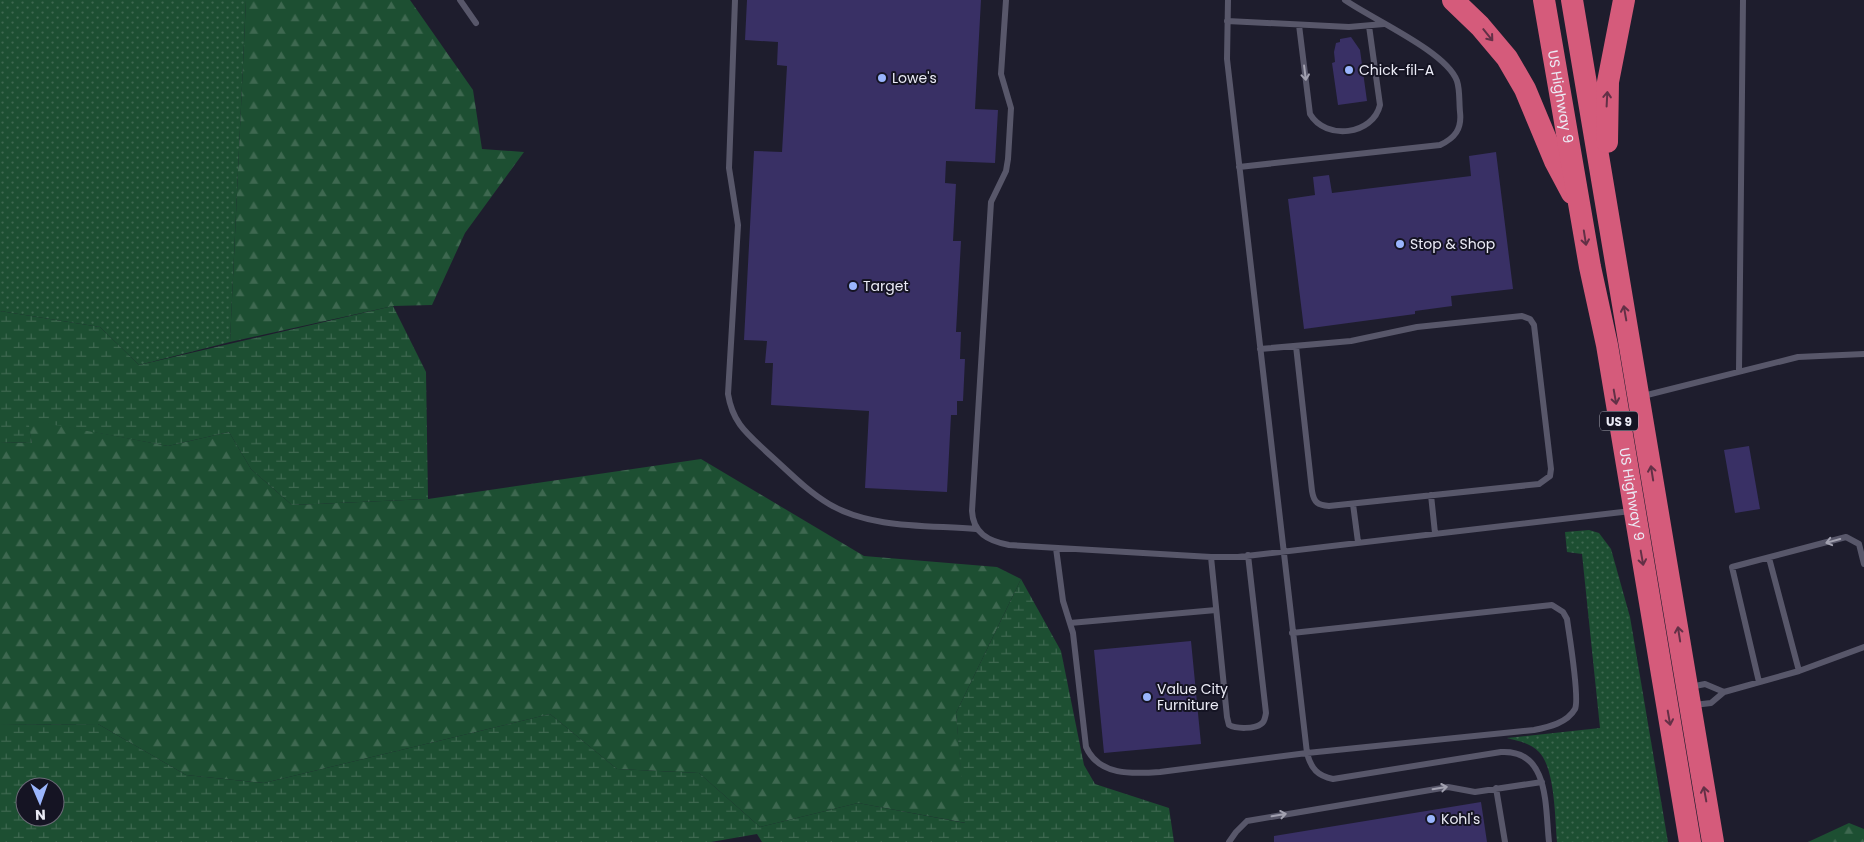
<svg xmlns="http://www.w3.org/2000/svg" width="1864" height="842" viewBox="0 0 1864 842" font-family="Poppins,sans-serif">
<defs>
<pattern id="grass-dots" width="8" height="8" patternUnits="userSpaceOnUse" patternTransform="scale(1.25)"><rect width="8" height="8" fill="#1d4f32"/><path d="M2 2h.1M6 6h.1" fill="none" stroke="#3e6850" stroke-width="1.8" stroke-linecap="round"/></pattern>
<pattern id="forest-firs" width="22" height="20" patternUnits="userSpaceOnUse" patternTransform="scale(1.25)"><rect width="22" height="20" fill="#1d4f32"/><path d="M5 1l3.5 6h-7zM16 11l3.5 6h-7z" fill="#3e6850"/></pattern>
<pattern id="wetland-marsh" width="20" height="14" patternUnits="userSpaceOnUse" patternTransform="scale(1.25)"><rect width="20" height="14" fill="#1d4f32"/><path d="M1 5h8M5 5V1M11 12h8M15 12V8" fill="none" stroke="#3e6850"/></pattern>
</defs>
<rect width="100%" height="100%" fill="#1e1d2d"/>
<path fill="url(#grass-dots)" d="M 0,0 L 246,0 L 230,342 L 139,365 L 100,327 L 0,311 Z
M 1589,530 L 1599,533 L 1611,549 L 1630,617 L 1668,842 L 1557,842 C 1555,819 1555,768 1539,752 C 1531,743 1518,741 1507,738 L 1600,728 L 1582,554 L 1567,552 L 1565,532 Z"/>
<path fill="url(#forest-firs)" d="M 246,0 L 410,0 L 473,90 L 482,149 L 524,152 L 465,233 L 432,305 L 393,306 L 230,342 Z
M 27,419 L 168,446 L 229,432 L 251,469 L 292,505 L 428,499 L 701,459 L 864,556 L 997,567 L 1021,579 L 956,713 L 966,823 L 858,803 L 760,827 L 699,773 L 617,769 L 550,714 L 264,783 L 186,775 L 98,724 L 0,725 L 0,442 L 32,443 Z
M 1849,823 L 1864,829 L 1864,842 L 1808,842 Z"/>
<path fill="url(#wetland-marsh)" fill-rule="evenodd" d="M 393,306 L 426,372 L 428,499 L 292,505 L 251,469 L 229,432 L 168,446 L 28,420 L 32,443 L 0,442 L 0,311 L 100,327 L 139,365 Z
M 1021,579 L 1061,651 L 1084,765 L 1095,784 L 1169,808 L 1174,842 L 762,842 L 757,834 L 711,842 L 0,842 L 0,725 L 98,724 L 186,775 L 264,783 L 550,714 L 617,769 L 699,773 L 760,827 L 858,803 L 965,823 L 956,713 ZM 25,787 L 55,787 L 55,817 L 25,817 Z"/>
<path fill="#393065" d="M 747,0 L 981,0 L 975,109 L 998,110 L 995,163 L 946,161 L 945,183 L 956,184 L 953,241 L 961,241 L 956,332 L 961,332 L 960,359 L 965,359 L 963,401 L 957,401 L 957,415 L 951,415 L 947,492 L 865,488 L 869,411 L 771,405 L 773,363 L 765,363 L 767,341 L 744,340 L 754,151 L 782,152 L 787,66 L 777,65 L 778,42 L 745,40 Z
M 1351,37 L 1360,50 L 1367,101 L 1338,105 L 1332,63 L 1335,62 L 1334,52 L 1336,43 L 1340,42 L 1340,39 Z
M 1496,152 L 1513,289 L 1451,296 L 1452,306 L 1415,311 L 1415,314 L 1304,329 L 1288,199 L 1315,195 L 1313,177 L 1329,175 L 1332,193 L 1471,176 L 1469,156 Z
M 1749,446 L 1760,509 L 1735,513 L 1724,450 Z
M 1191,641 L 1201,744 L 1104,753 L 1094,650 Z
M 1481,802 L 1487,842 L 1274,842 L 1274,836 Z"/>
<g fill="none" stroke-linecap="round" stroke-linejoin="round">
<path stroke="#58576a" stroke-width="6" d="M 460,0 L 476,23
M 735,0 L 729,168 L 738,225 L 728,394 C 733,425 749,435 770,455 C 789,472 807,491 829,504 C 871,529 929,525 976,529
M 1006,0 L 1001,74 L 1011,108 L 1008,159 L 1006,171 L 991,202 L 972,511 C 973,533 988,541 1009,545 L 1211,557 L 1238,557 L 1631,511
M 1228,0 L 1227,59 L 1307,753 C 1311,769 1318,776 1333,779 L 1501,752 C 1550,749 1545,808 1549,842
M 1227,21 L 1349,27 L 1384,24
M 1299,25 L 1310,114 C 1326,141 1373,135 1380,105 L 1369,26
M 1239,167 L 1440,145 C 1455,138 1462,129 1460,112 C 1459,102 1460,90 1457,81 C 1447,52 1372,19 1345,0
M 1260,349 L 1351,341 L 1417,327 L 1522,316 L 1530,319 L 1534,325 L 1551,469 L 1550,476 L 1539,484 L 1329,506 C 1318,505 1314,503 1312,491 L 1296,346
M 1739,371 L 1743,0
M 1643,396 L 1798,357 L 1864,354
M 1431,495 L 1435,533
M 1353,504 L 1358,542
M 1056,548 L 1063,601 L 1073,633 L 1086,747 C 1099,776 1132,774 1160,772 L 1307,753 L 1534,730 C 1549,727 1567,723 1575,709 C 1580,698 1569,634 1567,619 L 1563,612 L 1552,605 L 1292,633
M 1211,557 L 1227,717 L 1229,725 C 1236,729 1255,729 1261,724 C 1265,722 1265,717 1266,713 L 1248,555
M 1769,558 L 1799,671
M 1070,623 L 1216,610
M 1759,682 L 1732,567 L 1846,537 L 1859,544 L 1864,564
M 1690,687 L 1705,684 L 1724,692
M 1694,705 L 1711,703 L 1724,692 L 1799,671 L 1864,647
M 1496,788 L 1505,842
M 1229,842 L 1236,832 L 1247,821 L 1448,787 L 1475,792 L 1542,782"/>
<g stroke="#d55b7b" stroke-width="22">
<path d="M 1453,0 L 1480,26 L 1507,58 L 1525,89 L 1555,161 L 1572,193"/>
<path id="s1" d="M 1544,0 L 1590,267 L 1607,345 L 1690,842"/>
<path d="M 1572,0 L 1713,842"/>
<path d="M 1607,142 L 1608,82 L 1624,0"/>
</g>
</g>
<defs><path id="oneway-shaft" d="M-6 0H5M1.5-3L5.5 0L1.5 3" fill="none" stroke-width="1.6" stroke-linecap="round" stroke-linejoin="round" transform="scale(1.25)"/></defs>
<g stroke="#623046">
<use href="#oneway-shaft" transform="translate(1488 35) rotate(51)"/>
<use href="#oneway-shaft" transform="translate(1607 99) rotate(-87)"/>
<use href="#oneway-shaft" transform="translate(1585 238) rotate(81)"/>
<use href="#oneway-shaft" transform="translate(1625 313) rotate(-100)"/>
<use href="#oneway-shaft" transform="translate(1615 397) rotate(80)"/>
<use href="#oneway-shaft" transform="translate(1652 473) rotate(-99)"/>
<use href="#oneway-shaft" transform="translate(1642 558) rotate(80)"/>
<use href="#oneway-shaft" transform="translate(1679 634) rotate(-99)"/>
<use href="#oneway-shaft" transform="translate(1669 718) rotate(80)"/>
<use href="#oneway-shaft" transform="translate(1705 794) rotate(-100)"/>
</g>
<g stroke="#a2a1b0">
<use href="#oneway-shaft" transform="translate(1305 73) rotate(83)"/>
<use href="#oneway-shaft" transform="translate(1833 541) rotate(165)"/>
<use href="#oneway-shaft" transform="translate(1440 788) rotate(-9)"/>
<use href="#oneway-shaft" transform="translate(1279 815) rotate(-10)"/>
</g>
<g fill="#9ab5fd" stroke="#151423" stroke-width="2">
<circle cx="1349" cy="70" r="5"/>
<circle cx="882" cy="78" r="5"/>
<circle cx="1400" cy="244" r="5"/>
<circle cx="853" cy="286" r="5"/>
<circle cx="1147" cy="697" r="5"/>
<circle cx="1431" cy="819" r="5"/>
</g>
<g text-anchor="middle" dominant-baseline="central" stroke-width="4" stroke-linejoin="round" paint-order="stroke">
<rect fill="#151423" stroke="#abaab7" stroke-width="1" x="1600" y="411.5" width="38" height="19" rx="4"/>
<g font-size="12" font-weight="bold" fill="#ebebf6">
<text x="1619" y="421">US 9</text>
</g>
<g font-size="14" fill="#ebebf6" stroke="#151423" text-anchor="start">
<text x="1359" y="70">Chick-fil-A</text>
<text x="892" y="78">Lowe's</text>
<text x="1410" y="244">Stop &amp; Shop</text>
<text x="863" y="286">Target</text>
<text x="1157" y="689">Value City<tspan x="1157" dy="16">Furniture</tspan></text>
<text x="1441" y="819">Kohl's</text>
</g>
<g font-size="14" fill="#ebebf6" stroke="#151423">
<text stroke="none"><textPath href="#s1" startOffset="98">US Highway 9</textPath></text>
<text stroke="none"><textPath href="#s1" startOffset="502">US Highway 9</textPath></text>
</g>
</g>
<g transform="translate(40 802) rotate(178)"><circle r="24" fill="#151423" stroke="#6b6a77"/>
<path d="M0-4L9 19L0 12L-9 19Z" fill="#9ab5fd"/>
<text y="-8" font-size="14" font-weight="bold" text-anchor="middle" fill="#ebebf6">N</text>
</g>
</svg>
